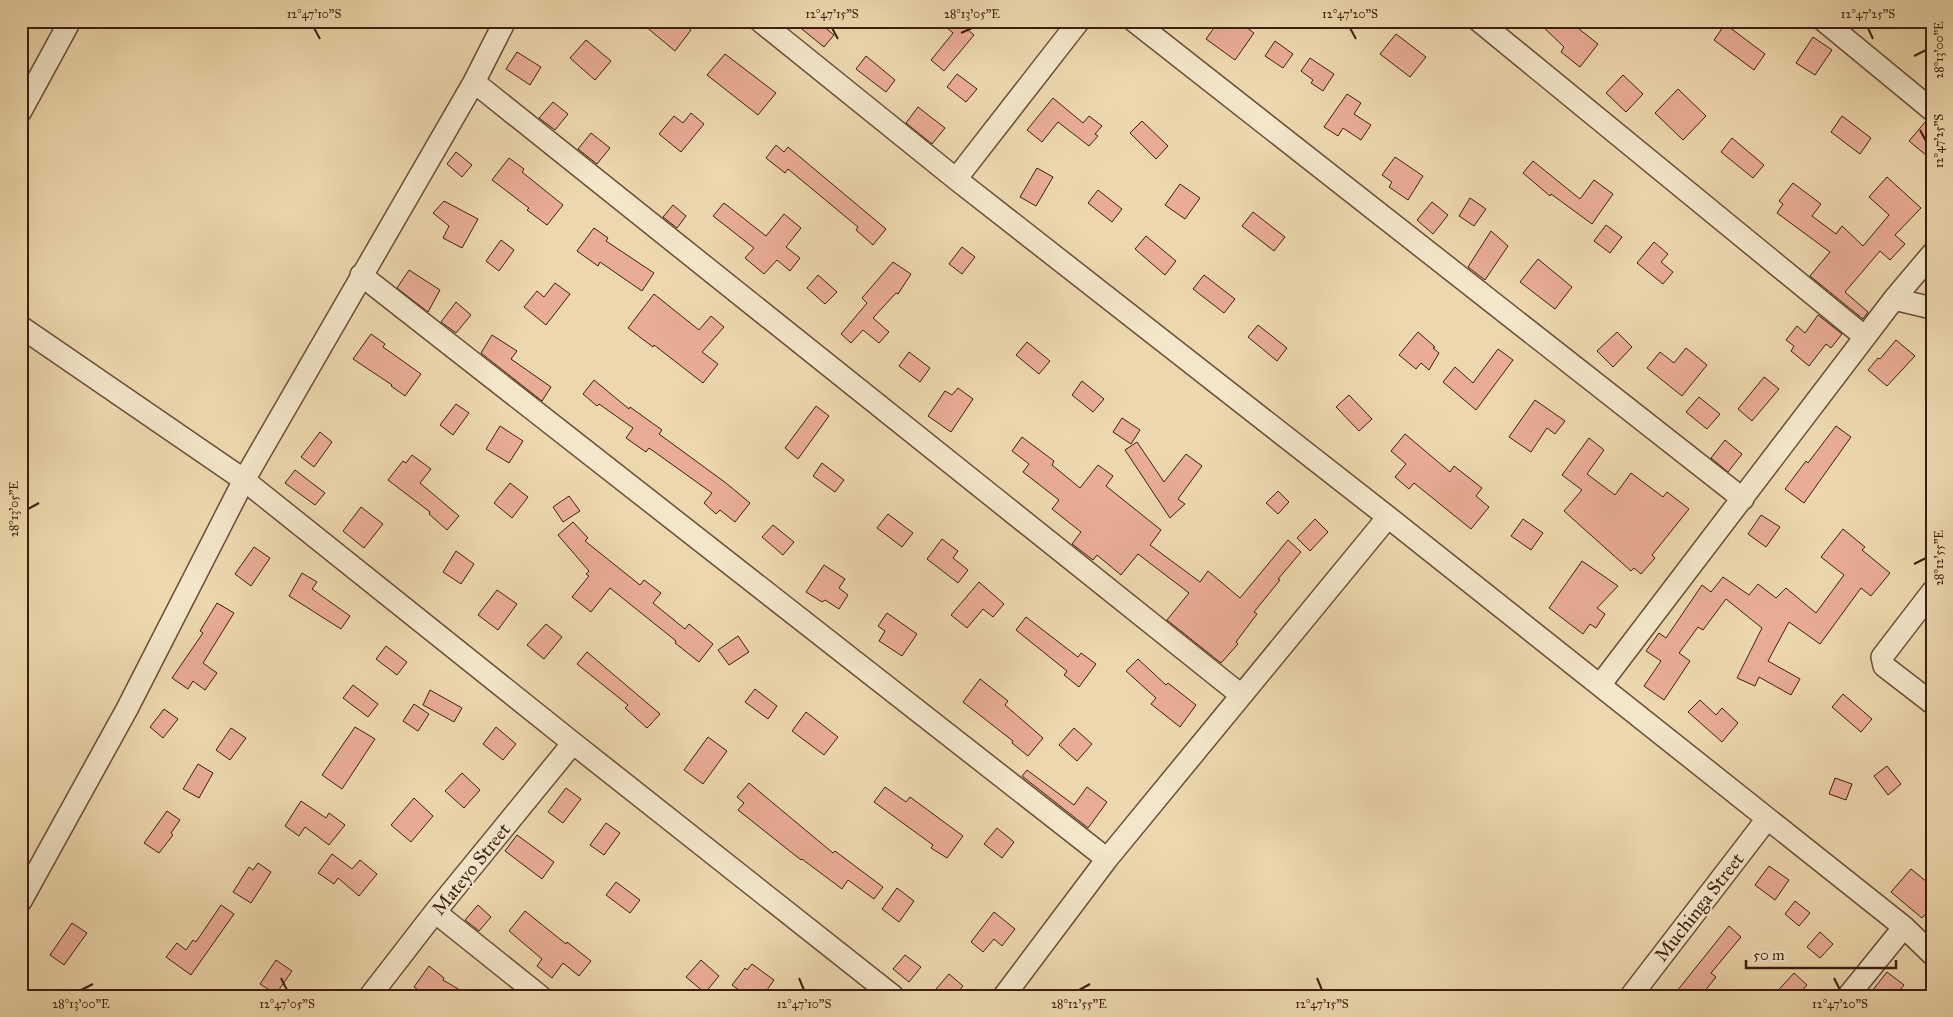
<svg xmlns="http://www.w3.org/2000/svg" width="1953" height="1017" viewBox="0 0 1953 1017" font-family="'IM FELL Great Primer',serif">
<rect width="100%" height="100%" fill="#edd8ad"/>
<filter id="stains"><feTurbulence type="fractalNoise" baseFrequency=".004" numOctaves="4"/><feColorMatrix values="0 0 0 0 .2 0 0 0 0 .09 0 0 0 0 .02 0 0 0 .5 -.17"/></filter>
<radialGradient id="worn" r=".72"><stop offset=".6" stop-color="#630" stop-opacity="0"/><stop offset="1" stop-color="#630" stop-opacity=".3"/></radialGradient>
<path fill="#e9ad96" stroke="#3d1f0e" d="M 639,21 L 679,21 L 691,30 L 675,51 Z
M 792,21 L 817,21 L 834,35 L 824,47 Z
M 939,21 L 976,21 L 968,30 L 974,35 L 944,71 L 931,60 L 953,33 Z
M 1219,21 L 1238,21 L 1254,33 L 1235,60 L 1206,39 Z
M 1537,21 L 1569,21 L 1598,44 L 1580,67 L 1561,52 L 1564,47 Z
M 1725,24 L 1765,54 L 1754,70 L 1714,40 Z
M 1396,34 L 1426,57 L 1410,77 L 1380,54 Z
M 1813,37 L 1832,50 L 1815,75 L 1796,63 Z
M 586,40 L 611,61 L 595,80 L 570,58 Z
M 1275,41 L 1293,54 L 1283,68 L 1265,56 Z
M 517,52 L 541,67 L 530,85 L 506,69 Z
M 725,54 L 776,93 L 758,115 L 707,75 Z
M 866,56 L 895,80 L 886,92 L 856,69 Z
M 1310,58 L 1334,74 L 1323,91 L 1311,83 L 1313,80 L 1301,71 Z
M 957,74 L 977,89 L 966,102 L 947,87 Z
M 1623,75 L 1643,94 L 1626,112 L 1606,93 Z
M 1678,89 L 1706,116 L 1683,140 L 1655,113 Z
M 1347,94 L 1361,103 L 1354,114 L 1371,125 L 1361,140 L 1343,128 L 1338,136 L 1324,127 Z
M 1053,98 L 1083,123 L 1089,116 L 1102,126 L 1095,134 L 1098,136 L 1089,146 L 1058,122 L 1042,142 L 1027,130 Z
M 553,102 L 568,114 L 555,130 L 539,118 Z
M 918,107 L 945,128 L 932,144 L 906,123 Z
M 691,113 L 704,124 L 681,152 L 659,134 L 674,116 L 683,123 Z
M 1842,116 L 1871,138 L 1860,154 L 1831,132 Z
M 1142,121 L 1168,146 L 1156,159 L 1130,133 Z
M 1926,121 L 1932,122 L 1932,160 L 1909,141 Z
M 591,133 L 610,148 L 597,164 L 578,149 Z
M 1732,138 L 1764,165 L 1753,178 L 1721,152 Z
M 776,145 L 784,152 L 788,147 L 886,229 L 873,245 L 856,230 L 858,227 L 788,169 L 785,173 L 766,158 Z
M 456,152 L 472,165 L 462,177 L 447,164 Z
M 1395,157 L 1423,176 L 1408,200 L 1389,187 L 1392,182 L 1382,175 Z
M 509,158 L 524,169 L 522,172 L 563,205 L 547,225 L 527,210 L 529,208 L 492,180 Z
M 1533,161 L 1580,199 L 1594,180 L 1613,194 L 1592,224 L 1551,194 L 1550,196 L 1523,173 Z
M 1037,168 L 1053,177 L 1036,206 L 1020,197 Z
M 1887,177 L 1921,208 L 1895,235 L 1905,244 L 1890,260 L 1880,251 L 1845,292 L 1868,312 L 1863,319 L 1810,276 L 1830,252 L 1777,213 L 1783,204 L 1779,201 L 1793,183 L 1821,204 L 1812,216 L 1836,234 L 1842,226 L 1863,246 L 1889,215 L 1869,197 Z
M 1180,184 L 1200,198 L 1185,219 L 1165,205 Z
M 1098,190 L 1122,209 L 1112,222 L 1088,203 Z
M 1470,198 L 1486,209 L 1474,226 L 1459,216 Z
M 444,201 L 478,219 L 462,248 L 443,238 L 449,226 L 433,213 Z
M 1432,202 L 1448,215 L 1433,234 L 1417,220 Z
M 724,203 L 766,236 L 784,214 L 801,228 L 786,247 L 800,258 L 790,271 L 777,260 L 764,274 L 745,258 L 754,248 L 713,216 Z
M 673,205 L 686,216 L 677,228 L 663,217 Z
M 1253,212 L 1285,237 L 1274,251 L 1242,226 Z
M 1606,225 L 1622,237 L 1610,253 L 1594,241 Z
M 594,228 L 608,238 L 606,241 L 654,273 L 642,291 L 600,262 L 598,266 L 577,251 Z
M 1491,231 L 1508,246 L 1485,280 L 1468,267 Z
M 1146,236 L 1176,261 L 1165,275 L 1135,249 Z
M 501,240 L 514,250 L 499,271 L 486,261 Z
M 1654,242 L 1668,254 L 1661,262 L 1673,272 L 1663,284 L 1637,263 Z
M 962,247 L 975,257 L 962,274 L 949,264 Z
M 1538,259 L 1572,287 L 1555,309 L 1520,282 Z
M 893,262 L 911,274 L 898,294 L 896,293 L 873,318 L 889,332 L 879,343 L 863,330 L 851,343 L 841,334 L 867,303 L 862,298 Z
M 409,270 L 440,290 L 428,312 L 397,288 Z
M 818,275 L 837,292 L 825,304 L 807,288 Z
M 1204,275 L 1235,299 L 1224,313 L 1193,289 Z
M 555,283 L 570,294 L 546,325 L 524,307 L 537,291 L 544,297 Z
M 654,294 L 699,330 L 711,316 L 724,327 L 702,352 L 718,364 L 703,383 L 654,345 L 653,347 L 628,328 Z
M 456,302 L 471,315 L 456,333 L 441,322 Z
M 1818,315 L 1842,334 L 1831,348 L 1826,344 L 1809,366 L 1791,351 L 1794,346 L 1786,340 L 1797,326 L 1805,333 Z
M 1258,325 L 1287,348 L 1277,361 L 1248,337 Z
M 1418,332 L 1435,347 L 1433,348 L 1439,353 L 1429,370 L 1421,363 L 1416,369 L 1399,355 Z
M 1617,332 L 1632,347 L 1613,367 L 1597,351 Z
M 371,334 L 385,344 L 383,347 L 421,374 L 405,396 L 391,386 L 392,385 L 353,359 Z
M 492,335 L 517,351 L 511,359 L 551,387 L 542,401 L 481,353 Z
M 1896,340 L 1915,356 L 1887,386 L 1868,370 L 1878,358 L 1880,359 Z
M 1027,342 L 1050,361 L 1039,374 L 1016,355 Z
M 1686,348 L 1707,365 L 1682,396 L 1647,368 L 1660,352 L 1674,363 Z
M 1498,349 L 1513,360 L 1476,410 L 1443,382 L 1455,367 L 1473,383 Z
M 909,352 L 930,368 L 920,382 L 899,366 Z
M 1764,377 L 1779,389 L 1752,421 L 1738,409 Z
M 594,380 L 629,409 L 630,407 L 662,430 L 659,434 L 726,483 L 750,503 L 735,522 L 720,510 L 716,514 L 704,503 L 712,493 L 649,448 L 646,452 L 626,438 L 633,428 L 599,404 L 597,406 L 583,394 Z
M 1082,381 L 1104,399 L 1093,412 L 1072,395 Z
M 958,388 L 973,399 L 951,432 L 928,416 L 945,391 L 952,395 Z
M 1349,395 L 1372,419 L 1359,431 L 1336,407 Z
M 1699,397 L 1720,414 L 1707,429 L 1686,412 Z
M 1535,400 L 1565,421 L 1555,434 L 1547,428 L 1531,452 L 1509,437 Z
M 456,404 L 469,413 L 453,435 L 440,425 Z
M 816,406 L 829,416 L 798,459 L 785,448 Z
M 1122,418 L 1140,430 L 1131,444 L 1113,432 Z
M 500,426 L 523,441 L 509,463 L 486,449 Z
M 1836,426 L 1851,437 L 1804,503 L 1785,489 L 1806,461 L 1808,463 Z
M 320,432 L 332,442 L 314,467 L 301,457 Z
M 1405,434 L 1450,472 L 1454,466 L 1482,488 L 1476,496 L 1489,507 L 1471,529 L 1414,483 L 1409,489 L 1395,477 L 1406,464 L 1391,451 Z
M 1022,437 L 1054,461 L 1052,465 L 1080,488 L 1098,465 L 1113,476 L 1106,486 L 1161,530 L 1150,545 L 1200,582 L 1208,571 L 1240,598 L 1288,540 L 1301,552 L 1278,579 L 1280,580 L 1254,612 L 1257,614 L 1236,642 L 1238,644 L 1221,663 L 1167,620 L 1189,593 L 1138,554 L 1121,575 L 1097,555 L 1093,560 L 1072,544 L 1081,532 L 1052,509 L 1059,500 L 1023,472 L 1029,464 L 1012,451 Z
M 1589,438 L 1604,450 L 1587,474 L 1615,495 L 1631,473 L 1663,497 L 1667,492 L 1689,509 L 1652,555 L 1655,558 L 1641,574 L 1634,568 L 1631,571 L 1564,511 L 1582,490 L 1562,475 Z
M 1725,440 L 1742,454 L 1728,472 L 1711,458 Z
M 1137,442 L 1164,482 L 1186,454 L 1202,466 L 1178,499 L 1185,504 L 1170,518 L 1125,450 Z
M 412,455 L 431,469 L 420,483 L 459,516 L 447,530 L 429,514 L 430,512 L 388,480 L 403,461 L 406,463 Z
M 822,463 L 844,480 L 835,492 L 813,476 Z
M 295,470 L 325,493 L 315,505 L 285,483 Z
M 510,483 L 528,497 L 512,518 L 494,503 Z
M 1278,491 L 1289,502 L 1278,514 L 1266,503 Z
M 569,496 L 580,511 L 563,522 L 553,507 Z
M 361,507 L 383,524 L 364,548 L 343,531 Z
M 888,514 L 913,533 L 902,547 L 877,528 Z
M 1761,515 L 1780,527 L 1766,547 L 1748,534 Z
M 1315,519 L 1328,532 L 1310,551 L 1297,538 Z
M 1523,519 L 1543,533 L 1531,550 L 1511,536 Z
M 573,522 L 588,538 L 585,541 L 640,585 L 644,580 L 661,593 L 653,603 L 685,629 L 689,624 L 713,644 L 699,662 L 675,643 L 676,641 L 610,588 L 591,612 L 572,597 L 589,576 L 586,574 L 589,571 L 558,535 Z
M 773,525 L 794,542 L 783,555 L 762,537 Z
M 1843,529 L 1865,547 L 1862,550 L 1890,573 L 1871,596 L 1861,588 L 1820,644 L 1789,622 L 1768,661 L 1800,679 L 1791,695 L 1759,677 L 1755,686 L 1737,678 L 1762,628 L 1726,599 L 1703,630 L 1698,627 L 1679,653 L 1690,661 L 1664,700 L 1644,686 L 1661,661 L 1646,651 L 1659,633 L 1666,638 L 1702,585 L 1711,592 L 1723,577 L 1749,595 L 1758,584 L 1776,598 L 1786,588 L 1816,613 L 1844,575 L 1821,557 Z
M 942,539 L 958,551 L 953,558 L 968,570 L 958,583 L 927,559 Z
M 254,547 L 270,558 L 251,586 L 235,574 Z
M 456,551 L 474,564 L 461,584 L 443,572 Z
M 1582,561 L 1618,586 L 1597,608 L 1605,614 L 1596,628 L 1590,624 L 1583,634 L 1549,608 Z
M 824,565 L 845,579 L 839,588 L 848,595 L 839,609 L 825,600 L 822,602 L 806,592 Z
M 302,573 L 317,582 L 312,589 L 350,616 L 341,629 L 289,596 Z
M 979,582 L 1004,604 L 993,617 L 983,609 L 967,628 L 951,615 Z
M 497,590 L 517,604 L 498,630 L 478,615 Z
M 217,603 L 234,613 L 203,663 L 217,673 L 205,690 L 193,681 L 188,689 L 172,678 L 203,633 L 200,631 Z
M 887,613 L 917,634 L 902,656 L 879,641 L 885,631 L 878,626 Z
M 1026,617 L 1078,657 L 1081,653 L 1096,664 L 1079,687 L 1064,675 L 1067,671 L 1016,630 Z
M 546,624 L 562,637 L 544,659 L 527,645 Z
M 738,636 L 749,652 L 729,665 L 718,650 Z
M 386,646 L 407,662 L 397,675 L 376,659 Z
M 587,652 L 660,714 L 651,724 L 647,728 L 625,708 L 628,705 L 577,664 Z
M 1138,659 L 1166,685 L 1168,683 L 1196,705 L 1180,727 L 1151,704 L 1156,698 L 1126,671 Z
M 980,679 L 1008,701 L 1005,705 L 1043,738 L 1028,756 L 1012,743 L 1013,741 L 963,702 Z
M 353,685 L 378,704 L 368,717 L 343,698 Z
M 755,689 L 777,706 L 768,719 L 745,702 Z
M 430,690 L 462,708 L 454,722 L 423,705 Z
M 1843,694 L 1872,719 L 1861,732 L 1832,707 Z
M 1700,700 L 1716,715 L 1722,708 L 1738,723 L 1722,742 L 1688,712 Z
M 414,704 L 429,714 L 418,731 L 403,721 Z
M 164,709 L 178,719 L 163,738 L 150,727 Z
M 806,712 L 838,737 L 824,755 L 792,731 Z
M 355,727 L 375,739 L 342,789 L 322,775 Z
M 496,727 L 516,744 L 503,760 L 483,744 Z
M 231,728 L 246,738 L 230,760 L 216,750 Z
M 1074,728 L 1092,744 L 1077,761 L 1059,745 Z
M 708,737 L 727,751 L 703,784 L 684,770 Z
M 198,764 L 213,773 L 199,798 L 183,789 Z
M 1887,766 L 1901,784 L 1888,795 L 1874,776 Z
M 1027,770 L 1074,805 L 1087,787 L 1107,802 L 1088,828 L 1022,776 Z
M 462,773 L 480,790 L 464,808 L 445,791 Z
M 1835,778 L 1852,784 L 1846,800 L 1829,794 Z
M 749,783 L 833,853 L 835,851 L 883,887 L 874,899 L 848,880 L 842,889 L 802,859 L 801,860 L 738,810 L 744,803 L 737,797 Z
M 885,787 L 906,802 L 910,797 L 963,836 L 947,858 L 931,848 L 933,845 L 874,802 Z
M 566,788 L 581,799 L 563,823 L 548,812 Z
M 414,798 L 433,816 L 411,842 L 391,825 Z
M 301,801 L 326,818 L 329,813 L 345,825 L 329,845 L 305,827 L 299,836 L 285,826 Z
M 167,811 L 180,820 L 171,833 L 173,835 L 159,853 L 144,843 Z
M 606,823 L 620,833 L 604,855 L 590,845 Z
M 997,828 L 1014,842 L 1002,858 L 984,844 Z
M 517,835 L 554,862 L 542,879 L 505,851 Z
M 332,854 L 352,869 L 360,860 L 377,874 L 359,896 L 338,878 L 334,884 L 318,873 Z
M 258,863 L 271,872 L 251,903 L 233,892 L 249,867 L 253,870 Z
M 1769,866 L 1789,880 L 1775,900 L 1755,885 Z
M 1911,869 L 1932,886 L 1932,907 L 1922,918 L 1891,892 Z
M 616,882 L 640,900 L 630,913 L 606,895 Z
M 897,888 L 914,901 L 899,922 L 882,909 Z
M 1795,901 L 1810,913 L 1799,926 L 1785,914 Z
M 221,905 L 234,914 L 191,975 L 166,957 L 177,943 L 186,950 L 193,940 L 196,942 Z
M 478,905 L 491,917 L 479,931 L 465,920 Z
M 525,911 L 566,944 L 567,942 L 591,961 L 579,976 L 563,963 L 552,978 L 537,966 L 542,959 L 509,931 Z
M 994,912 L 1015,929 L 1002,946 L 994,939 L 983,952 L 971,942 Z
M 72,923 L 87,933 L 64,965 L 50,955 Z
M 1729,926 L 1741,937 L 1711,973 L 1716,977 L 1701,996 L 1673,996 Z
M 1820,932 L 1833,944 L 1820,958 L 1807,947 Z
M 905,955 L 921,967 L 909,982 L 893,969 Z
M 276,960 L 292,971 L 276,994 L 260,984 Z
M 701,960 L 719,976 L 705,993 L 686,977 Z
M 752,964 L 774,980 L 763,996 L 747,996 L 732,985 L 745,968 L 747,970 Z
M 429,966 L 444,978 L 443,980 L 470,996 L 426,996 L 414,987 Z
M 1887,972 L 1904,985 L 1895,996 L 1868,996 Z
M 1794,973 L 1807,985 L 1797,996 L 1773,996 Z
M 949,974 L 963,986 L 954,996 L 930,996 Z"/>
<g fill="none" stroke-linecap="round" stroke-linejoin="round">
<defs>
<path id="minor" d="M 760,21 L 956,179 L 1388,517 L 1904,927 L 1932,954
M 1134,21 L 1743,499
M 1479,21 L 1865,337
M 1824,21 L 1932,110
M 474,82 L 1241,695
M 21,111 L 70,21
M 956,179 L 1079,21
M 361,275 L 1107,859
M 1894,299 L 1932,308
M 21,327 L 244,480 L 573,743 L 893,996
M 1932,592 L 1882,657 L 1884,666 L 1932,703
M 1600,685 L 1894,299 L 1932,254
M 21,901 L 127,709 L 244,480 L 474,82 L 505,21
M 435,912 L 540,996
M 370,996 L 435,912 L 573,743
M 1004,996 L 1107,859 L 1388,517
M 1631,996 L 1767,819
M 1848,996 L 1904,927"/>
</defs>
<use href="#minor" stroke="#694d36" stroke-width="24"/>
<use href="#minor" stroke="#f3e6ca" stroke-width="21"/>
</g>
<path fill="none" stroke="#3d1f0e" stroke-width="2" d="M 314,28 L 320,39M 832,28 L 838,39M 1350,28 L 1356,39M 1868,28 L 1873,39M 961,33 L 972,28M 1914,56 L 1926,50M 1920,130 L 1926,141M 28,509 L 39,503M 1914,564 L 1926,558M 281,978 L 287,990M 799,978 L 804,990M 1317,978 L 1322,990M 1834,978 L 1840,990M 81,990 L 93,984M 1079,990 L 1090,984"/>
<g text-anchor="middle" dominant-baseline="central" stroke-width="4" stroke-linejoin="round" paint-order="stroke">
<g font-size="19" fill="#3d1f0e" stroke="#f3e6ca">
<text transform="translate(471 869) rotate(-51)">Mateyo Street</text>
<text transform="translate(1699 907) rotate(-52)">Muchinga Street</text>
</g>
</g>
<rect width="1953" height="1017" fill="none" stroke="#edd8ad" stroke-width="55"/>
<path d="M1746 960v8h150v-8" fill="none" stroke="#3d1f0e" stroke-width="2.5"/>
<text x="1753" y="960" font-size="15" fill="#3d1f0e" stroke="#f3e6ca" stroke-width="4" paint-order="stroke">50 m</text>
<rect x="28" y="28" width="1898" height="962" fill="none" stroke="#3d1f0e" stroke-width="2"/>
<g font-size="12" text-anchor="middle" fill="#3d1f0e">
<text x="314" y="18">12°47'10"S</text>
<text x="832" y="18">12°47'15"S</text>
<text x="972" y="18">28°13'05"E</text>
<text x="1350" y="18">12°47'20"S</text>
<text x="1868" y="18">12°47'25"S</text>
<text transform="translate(1939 50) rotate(-90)" y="4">28°13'00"E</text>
<text transform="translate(1939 141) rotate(-90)" y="4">12°47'25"S</text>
<text transform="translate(14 509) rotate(-90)" y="4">28°13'05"E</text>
<text transform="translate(1939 558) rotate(-90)" y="4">28°12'55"E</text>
<text x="81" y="1008">28°13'00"E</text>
<text x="287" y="1008">12°47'05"S</text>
<text x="804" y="1008">12°47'10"S</text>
<text x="1079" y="1008">28°12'55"E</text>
<text x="1322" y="1008">12°47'15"S</text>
<text x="1840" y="1008">12°47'20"S</text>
</g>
<rect width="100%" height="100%" filter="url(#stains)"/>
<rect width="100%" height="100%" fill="url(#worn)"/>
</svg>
